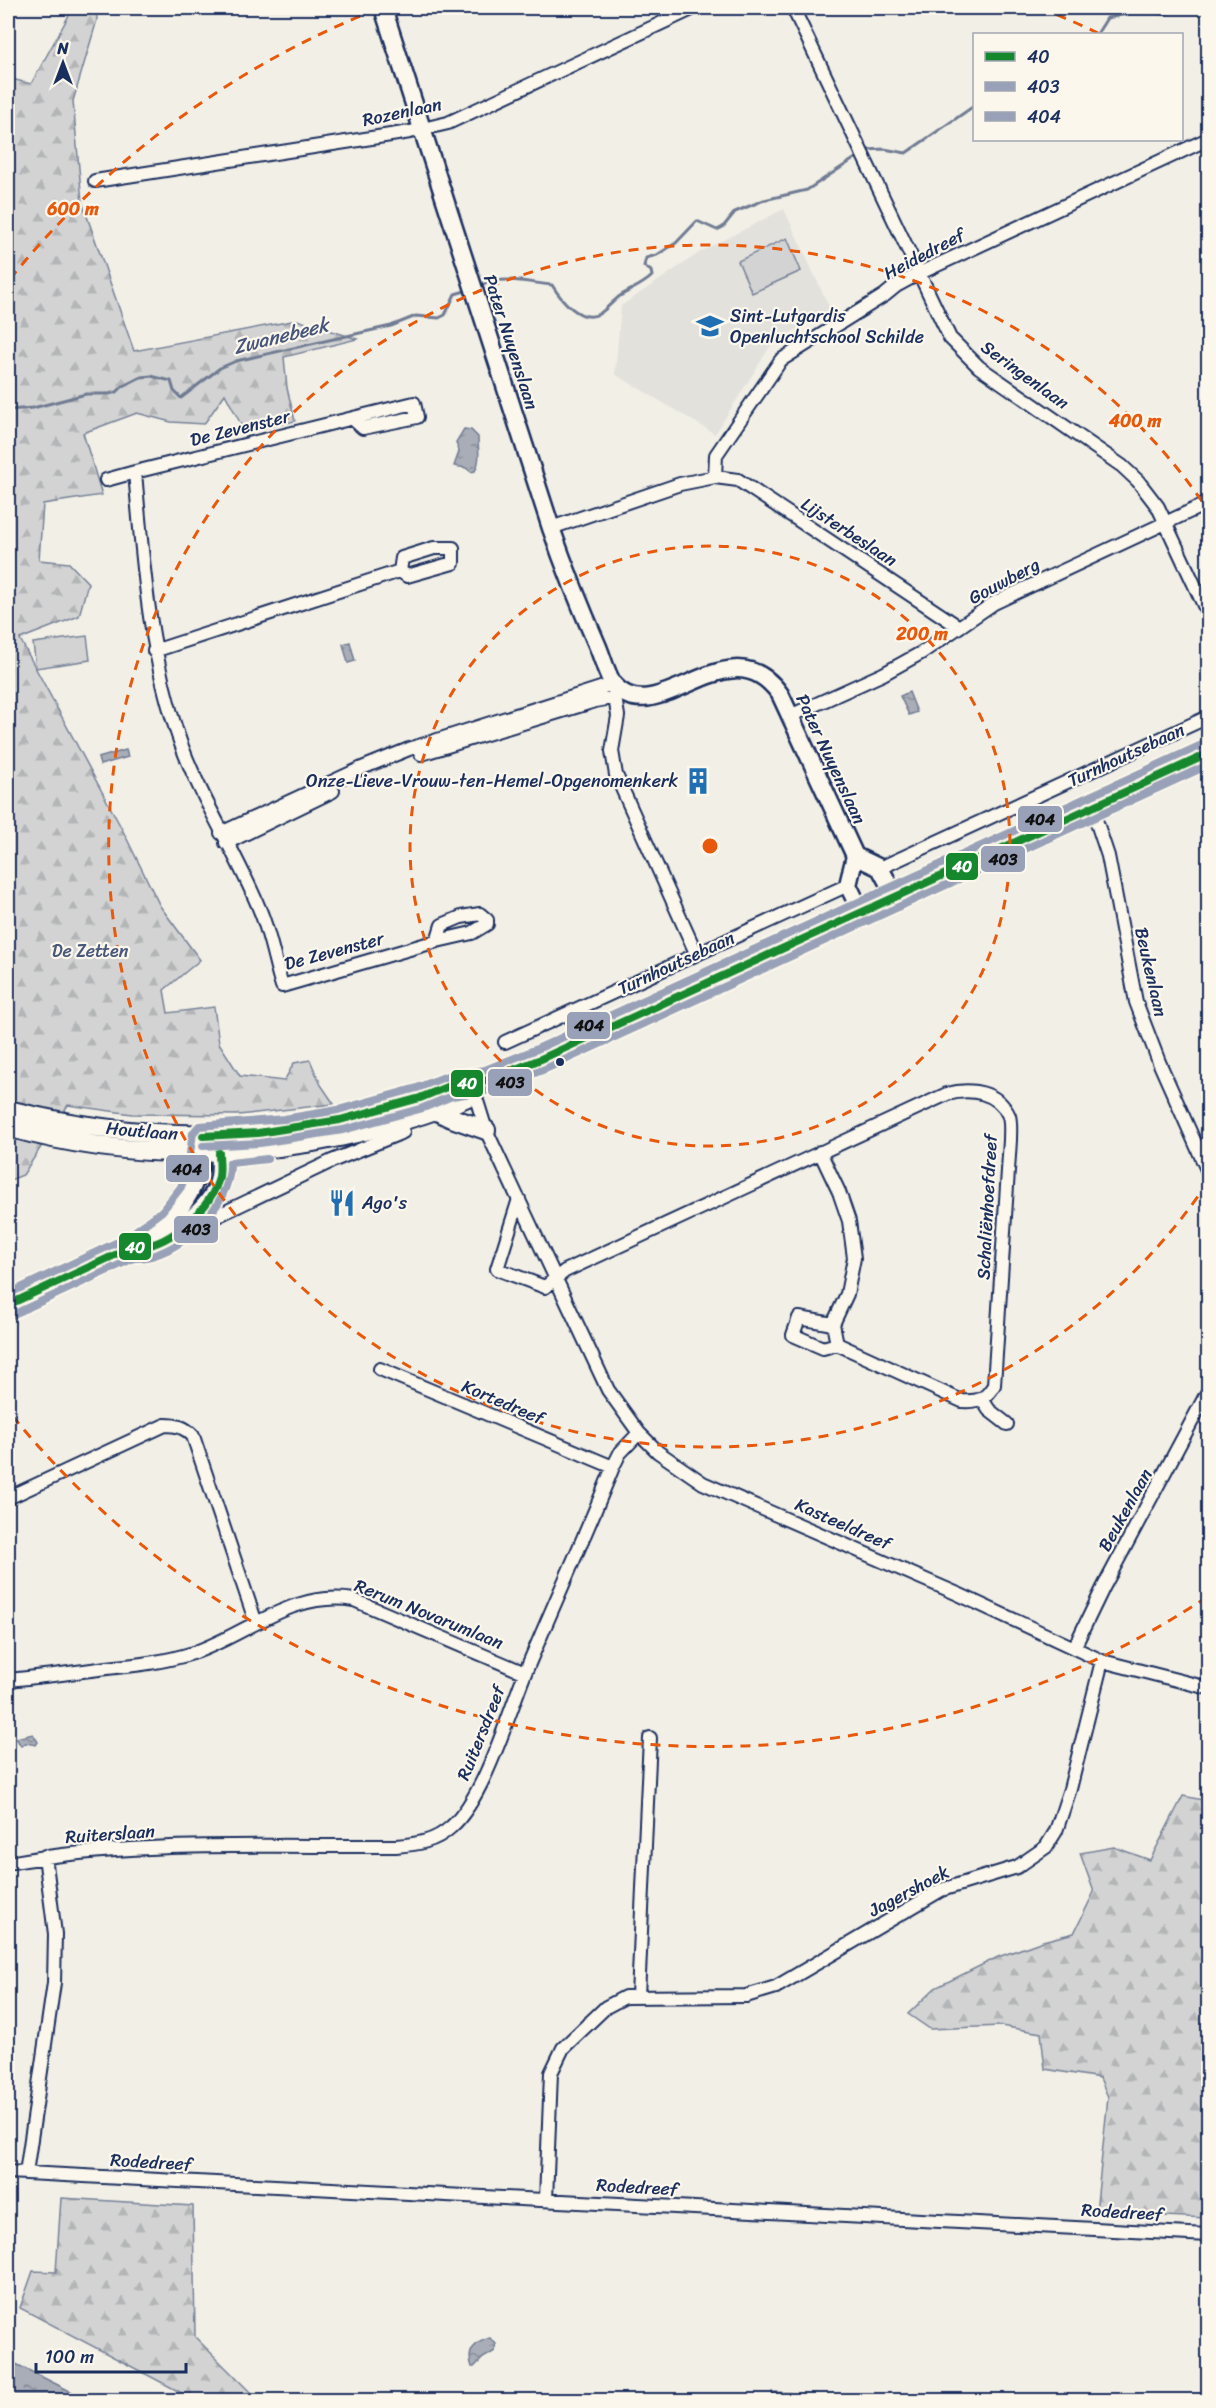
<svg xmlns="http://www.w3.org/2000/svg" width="1216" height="2408" viewBox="0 0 1216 2408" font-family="Sriracha,sans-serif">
<defs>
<pattern id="forest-firs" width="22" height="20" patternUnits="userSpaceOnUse" patternTransform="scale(1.5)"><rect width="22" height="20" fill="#d2d3d2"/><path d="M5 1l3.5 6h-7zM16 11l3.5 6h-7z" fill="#b4b5b7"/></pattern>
<pattern id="water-ripples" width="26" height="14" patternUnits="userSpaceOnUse" patternTransform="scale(1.5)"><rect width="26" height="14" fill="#a9adb7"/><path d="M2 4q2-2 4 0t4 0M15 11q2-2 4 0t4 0" fill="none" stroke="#898d98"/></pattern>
</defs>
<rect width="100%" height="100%" fill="#f2efe6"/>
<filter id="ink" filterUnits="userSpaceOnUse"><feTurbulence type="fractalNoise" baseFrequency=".0167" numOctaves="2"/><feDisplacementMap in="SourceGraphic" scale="12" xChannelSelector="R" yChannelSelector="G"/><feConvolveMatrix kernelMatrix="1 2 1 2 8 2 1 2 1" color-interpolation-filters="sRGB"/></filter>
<g filter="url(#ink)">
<path fill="#e2e1dc" d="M 784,209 L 831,311 L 773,342 L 715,434 L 615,374 L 621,306 L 702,251 Z"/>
<path fill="url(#forest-firs)" stroke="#768198" stroke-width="1.5" d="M 73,8 L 96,8 L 97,20 L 73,101 L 82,202 L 134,351 L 297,320 L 357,339 L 284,357 L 287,388 L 295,421 L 245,432 L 225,394 L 204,424 L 171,422 L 137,413 L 83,433 L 102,495 L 43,504 L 39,560 L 69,563 L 88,583 L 79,616 L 20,639 L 122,829 L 160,906 L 200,960 L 164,990 L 168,1013 L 214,1007 L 219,1043 L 240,1076 L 284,1081 L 294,1063 L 310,1060 L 321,1085 L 334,1104 L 239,1115 L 132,1114 L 68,1105 L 23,1175 L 8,1181 L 8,78 L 31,84 Z
M 1183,1796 L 1208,1801 L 1208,2218 L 1096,2213 L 1108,2097 L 1100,2078 L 1045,2069 L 1041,2033 L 1001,2026 L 930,2029 L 908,2014 L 935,1988 L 998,1957 L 1043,1941 L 1074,1933 L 1094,1892 L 1080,1853 L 1114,1847 L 1150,1860 Z
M 61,2198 L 193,2206 L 195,2337 L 252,2394 L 262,2400 L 195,2400 L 20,2308 L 33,2271 L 56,2272 Z"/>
<path fill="#d2d3d2" stroke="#768198" stroke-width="1.5" d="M 787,238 L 801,271 L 752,293 L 738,261 Z
M 87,636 L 90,660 L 36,668 L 33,643 Z"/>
<path fill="url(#water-ripples)" stroke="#707b93" stroke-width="1.5" d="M 464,429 L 471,430 L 478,437 C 478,448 481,461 475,471 L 471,472 L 466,468 L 454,466 L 459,452 L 456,442 Z
M 350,642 L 355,661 L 348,663 L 343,644 Z
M 909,692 L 917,712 L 909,715 L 900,696 Z
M 126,750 L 128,757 L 100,765 L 98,758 Z
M 33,1734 L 38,1742 L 36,1745 L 26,1743 L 21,1746 L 16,1738 Z
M 490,2338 L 496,2344 L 495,2351 L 483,2358 L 474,2367 L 472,2367 C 466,2351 475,2342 490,2338 Z
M 8,2360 L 88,2400 L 8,2400 Z
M 772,2392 L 790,2393 L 790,2400 L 772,2400 Z"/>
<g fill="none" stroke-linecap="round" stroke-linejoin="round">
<path stroke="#707b93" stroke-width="3" d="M 1097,34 L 1107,18 L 1141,11 L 1164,14 L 1184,8
M 867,150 L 884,149 L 906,153 L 974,106
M 482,285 C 505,275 527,283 552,285 C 560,298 580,324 599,314 C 607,309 613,301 620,296 C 631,289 643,285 652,276 L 651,271 L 644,266 L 646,258 L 657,255 L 676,243 L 697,221 L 717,230 L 723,227 L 735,212 L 764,200 L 807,190 L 857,157
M 8,410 L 33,408 L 86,394 L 109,394 L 117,392 L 123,386 L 141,377 L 151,376 L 171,381 L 174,391 L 181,398 L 220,368 L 236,361 L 391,326 L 416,316 L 439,318 L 445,315 L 455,294 L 465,291"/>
<defs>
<path id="street" d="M 793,8 L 950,338 L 979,367 L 1122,466 L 1138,481 L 1158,507 L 1208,614
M 95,181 L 410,132 L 448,123 L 694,8
M 353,419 L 363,428 L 417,417 L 414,403 L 135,472 C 143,565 149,655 181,744 C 202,801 236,852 259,908 C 270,933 274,960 282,986 L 437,941 L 472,933 L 487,924 L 487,920 L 480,914 L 461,917 L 442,925 L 437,941
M 715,477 L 716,455 L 781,360 L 885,295 L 896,286 L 920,273 L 1208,139
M 106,480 L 135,472
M 551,528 L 680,484 L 715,477 L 738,480 L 959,627
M 434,548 L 453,548 L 453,563 L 407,576 L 400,571 L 402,558 Z
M 154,651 L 400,571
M 790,716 L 883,674 L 921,653 L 994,603 L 1208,503
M 421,754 L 595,701 L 617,697
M 1092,808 L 1108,856 L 1136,1002 L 1159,1062 L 1208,1172
M 221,833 L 362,768 L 409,749 L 613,684 L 618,716 L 612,751 L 616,775 L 696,953
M 226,843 L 333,791
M 880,868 L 1208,717
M 505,1042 L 848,885
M 472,1085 L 486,1130 L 608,1390 L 639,1433 L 658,1452 L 703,1483 L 958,1594 L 1102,1661 L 1208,1688
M 519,1199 L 497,1269 L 545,1287 L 565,1271 L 947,1094 C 970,1088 998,1091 1009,1116 C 1011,1123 1010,1133 1010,1140 L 994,1385 C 986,1399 979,1402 962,1401 L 837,1344 L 833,1324 L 847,1294 L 854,1258 L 849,1221 L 839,1192 L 820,1152
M 202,1206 L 217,1216 L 332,1161 L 403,1132
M 833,1324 L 799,1318 L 793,1335 L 823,1348 L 837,1344
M 380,1369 L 613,1467
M 982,1399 L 989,1410 L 1007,1424
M 8,1498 L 165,1425 C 177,1425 185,1427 193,1436 L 256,1623
M 1074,1648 L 1103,1588 L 1208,1391
M 8,1680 C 41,1677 74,1672 107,1668 C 136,1665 165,1662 193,1653 C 248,1634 292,1590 354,1600 L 525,1673
M 8,1863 C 135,1840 267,1847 396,1846 C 417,1844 435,1842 451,1827 C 484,1798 508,1715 525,1673 C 554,1604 585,1536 613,1467 L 620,1453 L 639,1433
M 638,1996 L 650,1738
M 8,2172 L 1208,2235
M 26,2173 L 54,1983 L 55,1934 L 45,1856
M 546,2200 L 551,2073 L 563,2048 L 606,2007 L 625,1997 L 746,1996 L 776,1987 L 941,1890 L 1017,1867 L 1046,1847 L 1056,1831 L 1070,1789 L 1102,1661"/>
<path id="secondary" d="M 383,8 L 551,528 C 565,568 581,608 598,647 C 603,659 607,676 614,685 C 657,734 729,622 780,694 L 855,856 L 880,868 L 895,896
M 855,856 L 848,885 L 861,912
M 140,1247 L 145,1247 C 171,1235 214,1209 219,1177 C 221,1165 219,1152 219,1139
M 8,1305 L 132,1247 C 143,1235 158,1230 169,1219 C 192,1200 202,1168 203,1139"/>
<path id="primary" d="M 8,1110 C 144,1144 288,1145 421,1098 C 428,1095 435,1091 442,1088 C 456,1083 461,1086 473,1084 C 494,1081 521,1067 541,1059 L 1208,754
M 437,1111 L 449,1117 L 486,1130
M 8,1127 C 128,1161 256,1160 377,1128 C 408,1119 437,1111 467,1097 L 472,1085"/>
</defs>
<use href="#street" stroke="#1b2f5e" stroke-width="16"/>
<use href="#secondary" stroke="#1b2f5e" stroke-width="21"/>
<use href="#primary" stroke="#1b2f5e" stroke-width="22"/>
<use href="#street" stroke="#fbf7ec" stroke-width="12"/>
<use href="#secondary" stroke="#fbf7ec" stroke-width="16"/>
<use href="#primary" stroke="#fbf7ec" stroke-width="18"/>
<defs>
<path id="bus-1" d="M 203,1136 L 258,1133 L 340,1120 L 420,1098 L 449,1086 L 488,1080 L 541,1059 L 1208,754
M 8,1305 L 132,1247 C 166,1249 207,1213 218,1181 C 221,1172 219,1162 219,1153"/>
<path id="bus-2" d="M 203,1146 L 260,1143 L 343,1130 L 423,1108 L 452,1096 L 491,1090 L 545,1069 L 1208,765
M 12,1315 L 134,1258 C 177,1260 232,1205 230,1163 L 267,1159"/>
<path id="bus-3" d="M 8,1294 L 126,1238 L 162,1211 L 181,1187 L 188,1167 L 193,1133 L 199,1126 L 284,1119 L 338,1110 L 417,1088 L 447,1076 L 485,1070 L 537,1049 L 1204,744"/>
</defs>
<use href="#bus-1" stroke="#fbf7ec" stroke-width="12"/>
<use href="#bus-2" stroke="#fbf7ec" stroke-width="12"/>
<use href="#bus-3" stroke="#fbf7ec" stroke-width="12"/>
<use href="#bus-1" stroke="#15882e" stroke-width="8"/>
<use href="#bus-2" stroke="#98a1b7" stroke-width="8"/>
<use href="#bus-3" stroke="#98a1b7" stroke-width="8"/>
</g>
</g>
<g fill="none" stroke="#e8590c" stroke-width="3" stroke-dasharray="10 8">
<circle cx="710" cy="846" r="300"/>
<path d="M1208 1182A601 601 0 1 1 1208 510"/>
<path d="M1207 1597A901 901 0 0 1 10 1413M10 279A901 901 0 0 1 380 8M1040 8A901 901 0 0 1 1098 33"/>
</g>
<defs>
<symbol id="school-bare" viewBox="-9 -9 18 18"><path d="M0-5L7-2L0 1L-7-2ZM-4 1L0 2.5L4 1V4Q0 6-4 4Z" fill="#1f6fb2" stroke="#fbf7ec" stroke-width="2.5" paint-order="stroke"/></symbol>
<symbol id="building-bare" viewBox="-9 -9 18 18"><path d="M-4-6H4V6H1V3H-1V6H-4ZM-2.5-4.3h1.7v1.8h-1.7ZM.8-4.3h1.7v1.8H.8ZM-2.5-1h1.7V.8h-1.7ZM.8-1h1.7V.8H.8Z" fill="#1f6fb2" stroke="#fbf7ec" stroke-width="2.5" paint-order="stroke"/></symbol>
<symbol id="restaurant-bare" viewBox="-9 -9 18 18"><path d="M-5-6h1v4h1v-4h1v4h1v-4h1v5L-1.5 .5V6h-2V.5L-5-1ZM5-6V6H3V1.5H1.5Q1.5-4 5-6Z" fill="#1f6fb2" stroke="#fbf7ec" stroke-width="2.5" paint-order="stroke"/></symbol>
</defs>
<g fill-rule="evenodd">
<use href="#school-bare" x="691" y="307" width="38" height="38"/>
<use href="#building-bare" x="679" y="762" width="38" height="38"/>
<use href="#restaurant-bare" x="323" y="1184" width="38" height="38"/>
</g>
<circle fill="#1b2f5e" stroke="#fbf7ec" stroke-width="2" cx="560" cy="1062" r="5"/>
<g text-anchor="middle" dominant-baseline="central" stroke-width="4.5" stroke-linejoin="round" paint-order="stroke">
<g font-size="18" fill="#1b2f5e" stroke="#fbf7ec">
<text transform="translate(402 112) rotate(-12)">Rozenlaan</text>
<text transform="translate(924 254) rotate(-28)">Heidedreef</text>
<text transform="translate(511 342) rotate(72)">Pater Nuyenslaan</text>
<text transform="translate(1025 375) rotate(36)">Seringenlaan</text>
<text transform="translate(240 428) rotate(-14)">De Zevenster</text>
<text transform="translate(849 532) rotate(33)">Lijsterbeslaan</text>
<text transform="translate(1004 581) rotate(-28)">Gouwberg</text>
<text transform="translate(1126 755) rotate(-25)">Turnhoutsebaan</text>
<text transform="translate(831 759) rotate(65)">Pater Nuyenslaan</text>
<text transform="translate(334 951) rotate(-15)">De Zevenster</text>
<text transform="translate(676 963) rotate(-25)">Turnhoutsebaan</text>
<text transform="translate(1151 972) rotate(77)">Beukenlaan</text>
<text transform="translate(142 1131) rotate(5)">Houtlaan</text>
<text transform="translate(987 1207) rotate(-87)">Schaliënhoefdreef</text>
<text transform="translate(503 1402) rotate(23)">Kortedreef</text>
<text transform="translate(1125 1510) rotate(-61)">Beukenlaan</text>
<text transform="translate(843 1524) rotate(24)">Kasteeldreef</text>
<text transform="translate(429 1614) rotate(22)">Rerum Novarumlaan</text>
<text transform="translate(481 1733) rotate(-68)">Ruitersdreef</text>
<text transform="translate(110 1834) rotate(-4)">Ruiterslaan</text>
<text transform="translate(909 1891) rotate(-28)">Jagershoek</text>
<text transform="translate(151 2162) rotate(3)">Rodedreef</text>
<text transform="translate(637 2187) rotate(3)">Rodedreef</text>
<text transform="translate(1122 2212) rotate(3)">Rodedreef</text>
</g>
<g font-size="18" fill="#1b2f5e" stroke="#fbf7ec" text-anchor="start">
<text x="730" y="316">Sint-Lutgardis<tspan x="730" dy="21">Openluchtschool Schilde</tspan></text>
<text x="678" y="781" text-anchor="end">Onze-Lieve-Vrouw-ten-Hemel-Opgenomenkerk</text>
<text x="362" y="1203">Ago's</text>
</g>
<g font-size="18" fill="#49587b" stroke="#fbf7ec">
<text x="90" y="951">De Zetten</text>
</g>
<g font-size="20" font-style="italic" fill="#465579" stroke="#fbf7ec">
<text transform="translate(281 336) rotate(-14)">Zwanebeek</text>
</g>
</g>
<circle cx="710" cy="846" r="9" fill="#e8590c" stroke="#fbf7ec" stroke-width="3"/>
<g font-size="18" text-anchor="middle" font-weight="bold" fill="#e8590c" stroke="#fbf7ec" stroke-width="4.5" stroke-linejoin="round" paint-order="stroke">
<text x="73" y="215">600 m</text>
<text x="1135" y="427">400 m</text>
<text x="922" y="640">200 m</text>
</g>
<g stroke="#fbf7ec" stroke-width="2">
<rect x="1017" y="805" width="46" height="28" rx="6" fill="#98a1b7"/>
<rect x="980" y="845" width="46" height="28" rx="6" fill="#98a1b7"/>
<rect x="945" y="852" width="34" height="29" rx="6" fill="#15882e"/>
<rect x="566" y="1011" width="45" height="29" rx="6" fill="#98a1b7"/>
<rect x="487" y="1068" width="46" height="29" rx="6" fill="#98a1b7"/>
<rect x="450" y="1069" width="34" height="29" rx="6" fill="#15882e"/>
<rect x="165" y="1154" width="45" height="29" rx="6" fill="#98a1b7"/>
<rect x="173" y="1215" width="46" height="29" rx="6" fill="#98a1b7"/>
<rect x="118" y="1232" width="34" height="29" rx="6" fill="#15882e"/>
</g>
<g font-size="16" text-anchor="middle" font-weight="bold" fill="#fff">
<text x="962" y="872">40</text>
<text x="467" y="1089">40</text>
<text x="135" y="1253">40</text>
</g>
<g font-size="16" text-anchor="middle" font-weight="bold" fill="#111">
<text x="1040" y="825">404</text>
<text x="1003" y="865">403</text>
<text x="589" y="1031">404</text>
<text x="510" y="1088">403</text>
<text x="187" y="1175">404</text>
<text x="196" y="1235">403</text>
</g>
<rect width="1216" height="2408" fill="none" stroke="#fbf7ec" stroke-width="30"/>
<rect x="15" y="15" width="1186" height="2378" fill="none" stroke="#1b2f5e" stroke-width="2" filter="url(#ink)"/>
<rect x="973" y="33" width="210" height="108" fill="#fbf7ec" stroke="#a1a7b3" stroke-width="1.5"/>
<rect x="985" y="52" width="30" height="9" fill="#15882e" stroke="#a1a7b3" stroke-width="1.5"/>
<text x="1027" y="63" font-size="18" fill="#1b2f5e">40</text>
<rect x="985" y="82" width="30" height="9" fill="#98a1b7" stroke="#a1a7b3" stroke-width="1.5"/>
<text x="1027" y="93" font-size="18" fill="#1b2f5e">403</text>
<rect x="985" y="112" width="30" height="9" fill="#98a1b7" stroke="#a1a7b3" stroke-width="1.5"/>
<text x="1027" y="123" font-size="18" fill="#1b2f5e">404</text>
<g transform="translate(63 63)" stroke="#fbf7ec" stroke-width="4.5" paint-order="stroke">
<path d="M0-4.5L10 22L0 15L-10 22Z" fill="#1b2f5e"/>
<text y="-9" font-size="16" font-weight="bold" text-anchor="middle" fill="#1b2f5e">N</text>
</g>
<path d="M36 2363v9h150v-9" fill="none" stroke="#1b2f5e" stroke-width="3"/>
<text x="45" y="2363" font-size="18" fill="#1b2f5e" stroke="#fbf7ec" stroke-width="4.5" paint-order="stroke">100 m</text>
</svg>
